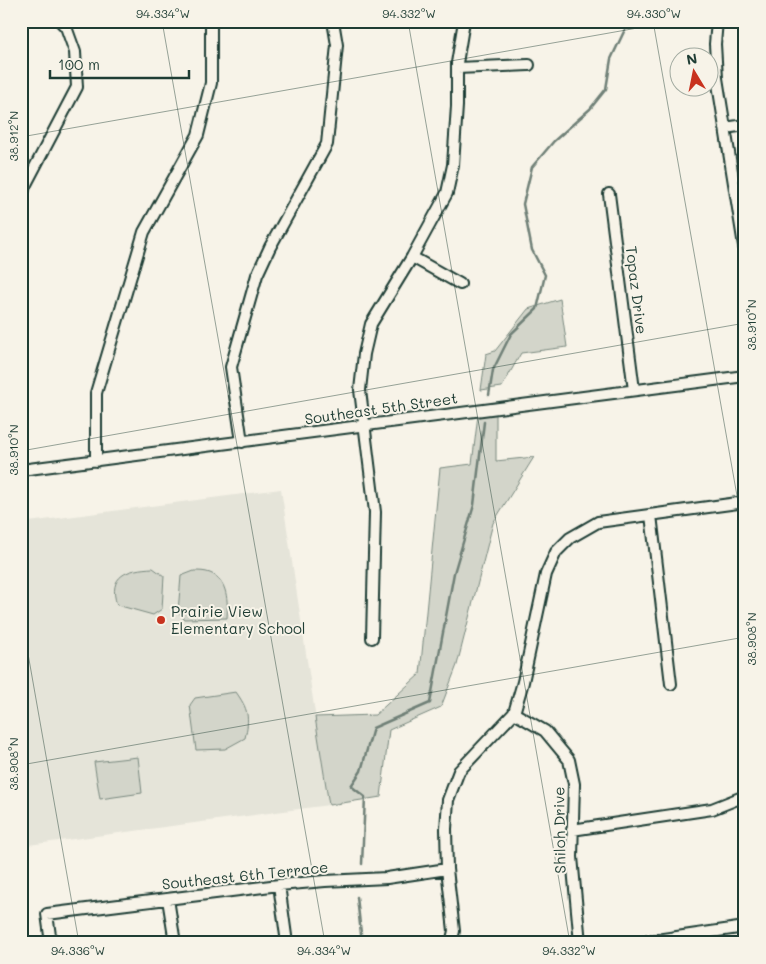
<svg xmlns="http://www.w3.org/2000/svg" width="766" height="964" viewBox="0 0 766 964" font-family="Mali,sans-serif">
<rect width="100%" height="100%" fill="#f7f3e8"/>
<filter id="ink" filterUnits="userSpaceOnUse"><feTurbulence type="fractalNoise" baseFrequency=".02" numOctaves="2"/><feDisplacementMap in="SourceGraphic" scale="10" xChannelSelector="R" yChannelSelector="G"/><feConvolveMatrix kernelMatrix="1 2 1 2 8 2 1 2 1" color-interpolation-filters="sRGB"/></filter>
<g filter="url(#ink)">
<path fill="#e5e4d9" d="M 281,489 L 329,805 L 21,846 L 21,523 Z"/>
<path fill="#d3d5ca" stroke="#79897f" d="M 560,299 L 567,347 L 521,353 L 502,387 L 481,390 L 486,354 L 495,351 L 528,309 Z
M 496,414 L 496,461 L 534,457 L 493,523 L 457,665 L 441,707 L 389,730 L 381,797 L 329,805 L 315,717 L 375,715 L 420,674 L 440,468 L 472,464 L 478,415 Z
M 153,568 L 164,576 L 162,609 L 153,615 L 117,605 C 107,575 128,569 153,568 Z
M 194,571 C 199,571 205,571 210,573 C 228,580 228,602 227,618 L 184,619 L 178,612 L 181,576 Z
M 236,692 C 248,709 250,717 245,738 L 225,749 L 196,750 L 190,705 L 195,698 Z
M 138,757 L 142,793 L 100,799 L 94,762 Z"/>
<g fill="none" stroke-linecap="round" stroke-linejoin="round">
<path stroke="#6f8077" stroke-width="2.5" d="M 489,395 L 493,370 L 511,334 L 537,309 L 545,275 L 532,250 L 523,204 L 532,167 L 554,141 L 590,109 L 606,89 L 611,59 L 629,21
M 362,864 L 365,797 L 351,786 L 361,771 L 373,728 L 430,703 L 454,573 L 474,505 L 484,422
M 357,897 L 362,943"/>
<defs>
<path id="minor" d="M 717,21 L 715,44 L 717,78 L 745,252
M 457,68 L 529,65
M 725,128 L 745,125
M 609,194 L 634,390
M 21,199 L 25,186 L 77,87 L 75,52 L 66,27 L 60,21
M 412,257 L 460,284
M 242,442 L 231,367 L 257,275 L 270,247 L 327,144 L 337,45 L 333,21
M 96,461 L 96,393 L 144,232 L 198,135 L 211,83 L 211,21
M 21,470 L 745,376
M 651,515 L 671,684
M 372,638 L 375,512 L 360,390 L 364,354 L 371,324 L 412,257 L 447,193 L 453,165 L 457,106 L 457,63 L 464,21
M 514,713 L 545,731 L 569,760 L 574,784 L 572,857 L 580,943
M 572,830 L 712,809 L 745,796
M 279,885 L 287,943
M 168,899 L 175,943
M 51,943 L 47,914 L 279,885 L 325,881 L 387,878 L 447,869
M 451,943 L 454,931 L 447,869 L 446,829 L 448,800 L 459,771 L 514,713 L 523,682 L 546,574 L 556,552 L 570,538 L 598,522 L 745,502
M 636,943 L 745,927"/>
</defs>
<use href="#minor" stroke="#1f3d34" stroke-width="14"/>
<use href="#minor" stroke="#f7f3e8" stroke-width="10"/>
</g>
</g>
<path fill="none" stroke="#1f3d34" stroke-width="1" stroke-opacity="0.45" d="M 162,21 L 325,943M 408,21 L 570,943M 653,21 L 745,541M 21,137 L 677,21M 21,451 L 745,323M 21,614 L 79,943M 21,765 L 745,637"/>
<circle fill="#c8321e" stroke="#f7f3e8" stroke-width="2" cx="161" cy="620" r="5"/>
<g text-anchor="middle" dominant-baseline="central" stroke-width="4" stroke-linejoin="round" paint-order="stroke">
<g font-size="15" fill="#1f3d34" stroke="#f7f3e8">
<text transform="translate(637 290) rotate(83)">Topaz Drive</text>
<text transform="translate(381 408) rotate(-8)">Southeast 5th Street</text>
<text transform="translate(559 830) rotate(-91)">Shiloh Drive</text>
<text transform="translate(245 875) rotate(-6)">Southeast 6th Terrace</text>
</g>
<g font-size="15" fill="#1f3d34" stroke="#f7f3e8" text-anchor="start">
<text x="171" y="611">Prairie View<tspan x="171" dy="17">Elementary School</tspan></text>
</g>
</g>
<rect width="766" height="964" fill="none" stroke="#f7f3e8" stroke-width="55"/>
<g transform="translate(694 72) rotate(350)"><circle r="24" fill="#f7f3e8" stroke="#a1aaa0"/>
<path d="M0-4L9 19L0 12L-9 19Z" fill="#c8321e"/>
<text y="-8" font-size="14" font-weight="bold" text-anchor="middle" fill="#1f3d34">N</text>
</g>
<path d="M50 70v8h139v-8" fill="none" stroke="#1f3d34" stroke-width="2.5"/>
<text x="58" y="70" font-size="15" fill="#1f3d34" stroke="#f7f3e8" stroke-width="4" paint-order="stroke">100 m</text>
<rect x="28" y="28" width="710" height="908" fill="none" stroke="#1f3d34" stroke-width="2"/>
<g font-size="12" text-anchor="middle" fill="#1f3d34">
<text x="163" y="18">94.334°W</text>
<text x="409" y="18">94.332°W</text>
<text x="654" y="18">94.330°W</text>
<text transform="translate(14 136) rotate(-90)" y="4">38.912°N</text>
<text transform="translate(752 325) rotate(-90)" y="4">38.910°N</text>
<text transform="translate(14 450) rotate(-90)" y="4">38.910°N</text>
<text transform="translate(752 639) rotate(-90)" y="4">38.908°N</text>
<text transform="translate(14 764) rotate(-90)" y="4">38.908°N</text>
<text x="78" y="955">94.336°W</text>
<text x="324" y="955">94.334°W</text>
<text x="569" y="955">94.332°W</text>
</g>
</svg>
